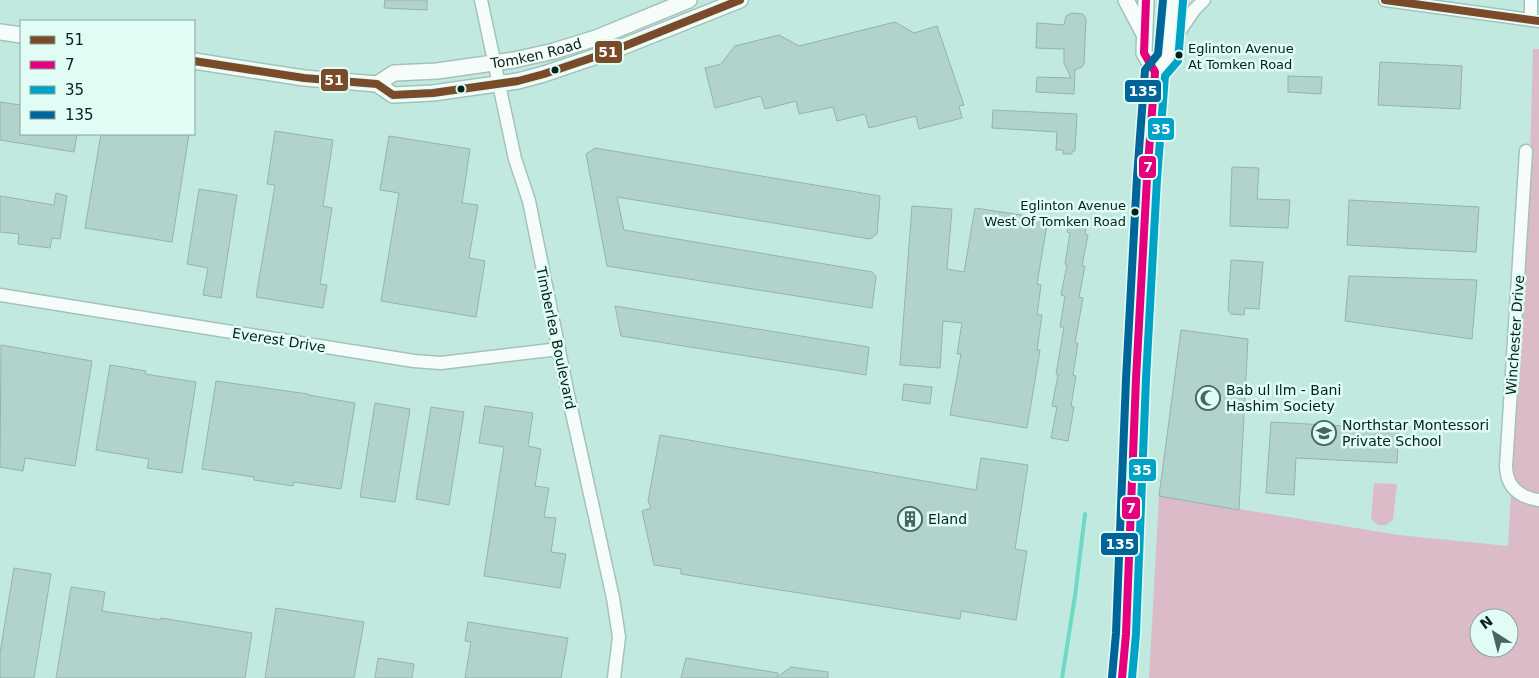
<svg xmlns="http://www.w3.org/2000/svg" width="1539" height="678" viewBox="0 0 1539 678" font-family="'DejaVu Sans',sans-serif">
<rect width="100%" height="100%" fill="#c2e9e0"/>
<path fill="#dcbbc8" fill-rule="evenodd" d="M 1533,49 L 1539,49 L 1539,678 L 1149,678 L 1159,496 L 1399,535 L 1508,546 L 1530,157 ZM 1479,618 L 1509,618 L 1509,648 L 1479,648 Z
M 1374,483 L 1397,484 L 1393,520 L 1386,525 L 1378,525 L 1371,519 Z"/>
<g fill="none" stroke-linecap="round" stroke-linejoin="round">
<path stroke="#6cdac5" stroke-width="4" d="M 1062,678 L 1075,596 L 1085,514"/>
</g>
<path fill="#b2d2ce" stroke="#93b3af" d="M 385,0 L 427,0 L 427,10 L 384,8 Z
M 1071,13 L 1083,14 L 1086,19 L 1084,64 L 1082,67 L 1075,70 L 1074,94 L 1036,92 L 1037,77 L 1071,78 L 1064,63 L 1064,49 L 1036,48 L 1037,23 L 1064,25 L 1066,16 Z
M 895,22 L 914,33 L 937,26 L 964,105 L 959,106 L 962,118 L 919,129 L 916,116 L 869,128 L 865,114 L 837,121 L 833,107 L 799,114 L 796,101 L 765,109 L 761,96 L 715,108 L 705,68 L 721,64 L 735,46 L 779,35 L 799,46 Z
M 1380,62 L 1462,66 L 1460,109 L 1378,105 Z
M 1288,76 L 1322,77 L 1321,94 L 1288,92 Z
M 0,102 L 21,105 L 21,134 L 77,134 L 74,152 L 0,140 Z
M 993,110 L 1077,114 L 1075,151 L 1072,151 L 1072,154 L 1063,154 L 1063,150 L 1056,150 L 1057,132 L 992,128 Z
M 275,131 L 333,140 L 323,206 L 332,208 L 320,284 L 327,285 L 323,308 L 256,297 L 275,185 L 267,184 Z
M 101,134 L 189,134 L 172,242 L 85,228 Z
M 389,136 L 470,149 L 462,203 L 478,205 L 469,258 L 485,261 L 476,317 L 381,301 L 399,193 L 380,190 Z
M 595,148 L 880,196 L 877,234 L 870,239 L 617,197 L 624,230 L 872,272 L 876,277 L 872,308 L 607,266 L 586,154 Z
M 1232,167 L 1259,168 L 1257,199 L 1290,200 L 1288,228 L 1230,226 Z
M 199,189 L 237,195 L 221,298 L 203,295 L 208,268 L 187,264 Z
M 56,193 L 67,196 L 60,239 L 52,238 L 50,248 L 18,244 L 19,234 L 0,232 L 0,196 L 54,205 Z
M 1349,200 L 1479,207 L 1476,252 L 1347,245 Z
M 912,206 L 952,209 L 947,269 L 964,272 L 975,208 L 1048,219 L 1037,284 L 1041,285 L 1037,315 L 1042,315 L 1037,350 L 1040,350 L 1027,428 L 950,415 L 961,354 L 957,354 L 962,323 L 943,321 L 940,368 L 900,365 Z
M 1069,221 L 1087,224 L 1085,234 L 1088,235 L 1082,266 L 1085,266 L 1079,297 L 1083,298 L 1075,343 L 1078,343 L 1073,375 L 1076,376 L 1071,406 L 1074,407 L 1068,441 L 1051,438 L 1057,407 L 1052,406 L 1058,375 L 1056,374 L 1064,327 L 1060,327 L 1065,296 L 1061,295 L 1067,265 L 1065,264 L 1070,233 L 1067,232 Z
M 1231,260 L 1263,262 L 1259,309 L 1245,308 L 1244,315 L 1231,314 L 1228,310 Z
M 1349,276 L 1477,280 L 1472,339 L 1345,321 Z
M 615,306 L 869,347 L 866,375 L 621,336 Z
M 1181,330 L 1248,339 L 1239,510 L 1159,496 Z
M 1,345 L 92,361 L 75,466 L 25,458 L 23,471 L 0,467 Z
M 110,365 L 146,371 L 145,374 L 196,382 L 182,473 L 147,468 L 149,459 L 96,450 Z
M 216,381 L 308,394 L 308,395 L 355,403 L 341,489 L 294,482 L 293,486 L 254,480 L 254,477 L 202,469 Z
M 904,384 L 932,387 L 930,404 L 902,400 Z
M 375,403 L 410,409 L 395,502 L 360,497 Z
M 485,406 L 533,413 L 528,446 L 541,449 L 535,486 L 549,488 L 544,517 L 556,518 L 551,552 L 566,554 L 560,588 L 484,576 L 504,447 L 479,443 Z
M 431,407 L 464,412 L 449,505 L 416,499 Z
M 1271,422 L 1399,429 L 1397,463 L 1296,458 L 1294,495 L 1266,493 Z
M 660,435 L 976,490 L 981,458 L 1028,465 L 1015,549 L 1027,551 L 1016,620 L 961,611 L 960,619 L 681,574 L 681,569 L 654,565 L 642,511 L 651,508 L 648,501 Z
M 14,568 L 51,574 L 34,678 L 0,678 L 0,653 Z
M 71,587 L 105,592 L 102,611 L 161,620 L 161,618 L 252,633 L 245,678 L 56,678 Z
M 276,608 L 364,622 L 354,678 L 265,678 Z
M 468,622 L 568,638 L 561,678 L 465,678 L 471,642 L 465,641 Z
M 378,658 L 414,664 L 412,678 L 375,678 Z
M 686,658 L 778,673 L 777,677 L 791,667 L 828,672 L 828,678 L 681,678 Z"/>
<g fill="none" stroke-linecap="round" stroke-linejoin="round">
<defs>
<path id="minor" d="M 481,0 L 515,159 L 529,201 L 567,390 L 613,598 L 619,637 L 614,678
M 1385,0 L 1539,21
M 1531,20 L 1531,0
M 1169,47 L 1194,10 L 1204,0
M 1526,151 L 1506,467 C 1507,487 1519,497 1539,500
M 0,295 L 414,361 L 441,363 L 559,349"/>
<g id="major">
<path d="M 1126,0 L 1144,34"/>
<path d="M 0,32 L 21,35"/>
<path d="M 194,61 L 304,78 L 377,84 L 393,95 L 433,93 L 518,81 L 544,74 L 612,51 L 740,0"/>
<path d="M 1155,72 L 1168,58 L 1173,0"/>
<path id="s1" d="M 377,84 L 394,73 L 437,71 L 514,60 L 554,51 L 596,38 L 689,0"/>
<path d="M 1122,678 L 1126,634 L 1136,379 L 1147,178 L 1155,72 L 1144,53 L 1146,0"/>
</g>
</defs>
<use href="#minor" stroke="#a3c2bb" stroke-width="15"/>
<use href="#major" stroke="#a3c2bb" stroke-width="18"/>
<use href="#minor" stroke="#f6fcfa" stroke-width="12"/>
<use href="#major" stroke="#f6fcfa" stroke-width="15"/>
<defs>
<path id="bus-1" d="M 1385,0 L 1539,21
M 194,61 L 304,78 L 377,84 L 393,95 L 433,93 L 518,81 L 544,74 L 612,51 L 740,0"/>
<path id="bus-2" d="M 1122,678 L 1126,634 L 1136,379 L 1147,178 L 1155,72 L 1144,53 L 1146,0"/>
<path id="bus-3" d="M 1132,678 L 1136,634 L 1146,379 L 1157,179 L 1165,76 L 1178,61 L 1183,1"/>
<path id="bus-4" d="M 1112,677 L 1116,633 L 1126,379 L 1137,177 L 1145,70 L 1158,54 L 1163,0"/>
</defs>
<use href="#bus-1" stroke="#e1fcf5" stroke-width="11"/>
<use href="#bus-2" stroke="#e1fcf5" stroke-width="11"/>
<use href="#bus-3" stroke="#e1fcf5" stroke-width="11"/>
<use href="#bus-4" stroke="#e1fcf5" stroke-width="11"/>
<use href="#bus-1" stroke="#7a4b2a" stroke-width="8"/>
<use href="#bus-2" stroke="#e5007d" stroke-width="8"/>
<use href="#bus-3" stroke="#00a2c5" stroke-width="8"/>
<use href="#bus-4" stroke="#069" stroke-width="8"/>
</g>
<defs>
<symbol id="mosque-ring" viewBox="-11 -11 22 22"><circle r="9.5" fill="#e1fcf5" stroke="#466760" stroke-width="1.5"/><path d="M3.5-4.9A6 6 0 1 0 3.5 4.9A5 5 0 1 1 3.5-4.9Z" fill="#466760"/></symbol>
<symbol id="school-ring" viewBox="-11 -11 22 22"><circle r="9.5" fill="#e1fcf5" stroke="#466760" stroke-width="1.5"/><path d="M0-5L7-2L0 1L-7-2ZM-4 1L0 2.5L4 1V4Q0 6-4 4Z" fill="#466760"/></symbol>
<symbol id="building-ring" viewBox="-11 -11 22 22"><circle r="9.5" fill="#e1fcf5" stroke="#466760" stroke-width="1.5"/><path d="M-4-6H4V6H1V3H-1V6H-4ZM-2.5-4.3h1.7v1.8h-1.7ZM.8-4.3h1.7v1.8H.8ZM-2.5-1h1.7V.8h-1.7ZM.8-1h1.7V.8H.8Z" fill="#466760"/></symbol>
</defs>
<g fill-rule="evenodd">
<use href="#mosque-ring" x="1194" y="384" width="28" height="28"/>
<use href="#school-ring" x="1310" y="419" width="28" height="28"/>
<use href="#building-ring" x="896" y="505" width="28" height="28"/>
</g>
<g fill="#04211b" stroke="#e1fcf5" stroke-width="2">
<circle cx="1179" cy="55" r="4.5"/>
<circle cx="555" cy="70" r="4.5"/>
<circle cx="461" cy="89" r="4.5"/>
<circle cx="1135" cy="212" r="4.5"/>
</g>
<g text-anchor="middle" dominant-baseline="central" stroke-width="5" stroke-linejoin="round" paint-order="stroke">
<g font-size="13" fill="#04211b" stroke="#e1fcf5" text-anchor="start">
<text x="1188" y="48">Eglinton Avenue<tspan x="1188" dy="16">At Tomken Road</tspan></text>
<text x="1126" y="205" text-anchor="end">Eglinton Avenue<tspan x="1126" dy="16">West Of Tomken Road</tspan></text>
</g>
<g font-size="14" fill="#04211b" stroke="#e1fcf5">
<text stroke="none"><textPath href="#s1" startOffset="164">Tomken Road</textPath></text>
<text transform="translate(1515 335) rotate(-86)">Winchester Drive</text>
<text transform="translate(556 338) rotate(78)">Timberlea Boulevard</text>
<text transform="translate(279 340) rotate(9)">Everest Drive</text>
</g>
<g font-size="14" fill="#04211b" stroke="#e1fcf5" text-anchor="start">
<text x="1226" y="390">Bab ul Ilm - Bani<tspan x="1226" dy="16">Hashim Society</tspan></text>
<text x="1342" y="425">Northstar Montessori<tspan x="1342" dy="16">Private School</tspan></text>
<text x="928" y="519">Eland</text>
</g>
</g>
<g stroke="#e1fcf5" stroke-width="2">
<rect x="594" y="40" width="29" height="24" rx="5" fill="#7a4b2a"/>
<rect x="320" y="68" width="29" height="24" rx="5" fill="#7a4b2a"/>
<rect x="1124" y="79" width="38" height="24" rx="5" fill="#069"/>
<rect x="1147" y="117" width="28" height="24" rx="5" fill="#00a2c5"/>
<rect x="1138" y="155" width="19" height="24" rx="5" fill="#e5007d"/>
<rect x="1128" y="458" width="29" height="24" rx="5" fill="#00a2c5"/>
<rect x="1121" y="496" width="20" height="24" rx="5" fill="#e5007d"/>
<rect x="1100" y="532" width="39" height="24" rx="5" fill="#069"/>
</g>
<g font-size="14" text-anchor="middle" font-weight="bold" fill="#fff">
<text x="608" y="57">51</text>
<text x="334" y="85">51</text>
<text x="1143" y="96">135</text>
<text x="1161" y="134">35</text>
<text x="1148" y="172">7</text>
<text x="1142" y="475">35</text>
<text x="1131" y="513">7</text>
<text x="1120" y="549">135</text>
</g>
<rect x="20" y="20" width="175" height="115" fill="#e1fcf5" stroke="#89a49e"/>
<rect x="30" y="36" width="25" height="8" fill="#7a4b2a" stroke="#89a49e"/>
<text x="65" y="45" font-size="15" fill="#04211b">51</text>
<rect x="30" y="61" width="25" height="8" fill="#e5007d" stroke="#89a49e"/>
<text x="65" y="70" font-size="15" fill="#04211b">7</text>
<rect x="30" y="86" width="25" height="8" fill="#00a2c5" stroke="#89a49e"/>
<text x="65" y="95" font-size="15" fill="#04211b">35</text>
<rect x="30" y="111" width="25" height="8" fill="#006699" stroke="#89a49e"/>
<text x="65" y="120" font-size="15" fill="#04211b">135</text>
<g transform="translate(1494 633) rotate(324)"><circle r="24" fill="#e1fcf5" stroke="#89a49e"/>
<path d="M0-4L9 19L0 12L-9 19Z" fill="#466760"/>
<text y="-8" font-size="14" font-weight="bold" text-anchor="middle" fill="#04211b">N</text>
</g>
</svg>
